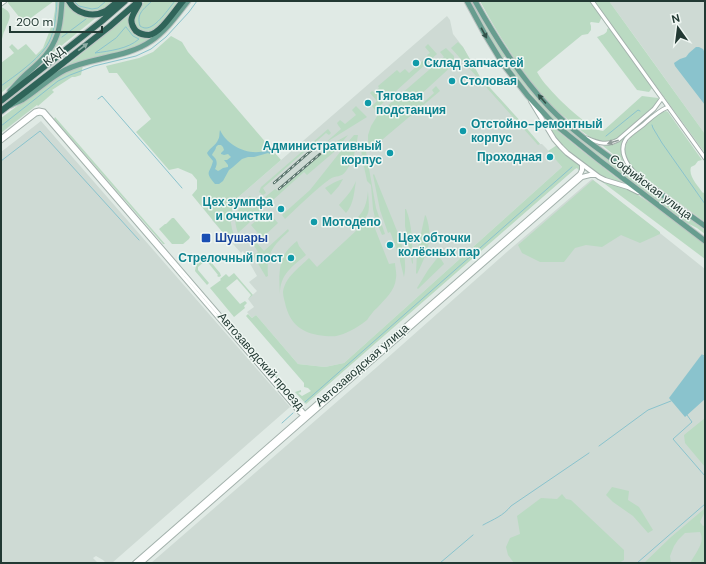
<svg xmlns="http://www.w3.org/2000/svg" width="706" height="564" viewBox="0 0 706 564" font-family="'DM Sans',sans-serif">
<rect width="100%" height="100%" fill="#e0eae5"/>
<path fill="#cedad4" d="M 609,1 L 705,1 L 705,134 L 641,45 Z
M 447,16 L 450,20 L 453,34 L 463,47 L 480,77 L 522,123 L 540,144 L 542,144 L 546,148 L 562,167 L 344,363 L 325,367 L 298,364 L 256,315 L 252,318 L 247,312 L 254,307 L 248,299 L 257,291 L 249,282 L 257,276 L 243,251 L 241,253 L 212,220 Z
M 41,121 L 290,407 L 112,563 L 106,563 L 103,560 L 96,556 L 93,558 L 98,563 L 1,563 L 1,152 Z
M 592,179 L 705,269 L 705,563 L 151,563 L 385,360 L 508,251 Z"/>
<path fill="#badac2" d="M 8,1 L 54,1 L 24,23 L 8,3 Z
M 55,1 L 59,1 C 59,8 60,16 59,23 C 52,56 26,73 1,93 L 1,63 L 14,53 L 9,47 L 12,44 L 18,50 L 26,44 L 36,55 L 43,48 L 53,22 L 55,10 Z
M 63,1 L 66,1 L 69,6 L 98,16 L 50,55 L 49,54 L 57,41 Z
M 72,1 L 115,1 C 105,10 91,17 79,8 C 76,7 74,3 72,1 Z
M 145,1 L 180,1 C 173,10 162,28 150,32 C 141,36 132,25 134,16 C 135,10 141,5 145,1 Z
M 470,1 L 473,1 L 479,13 L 506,57 L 504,57 L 503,59 L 475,12 Z
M 480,1 L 590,1 L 602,17 L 599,23 L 591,22 L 590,23 L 591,26 L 591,30 L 588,34 L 582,35 L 537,72 C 540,77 544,83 548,87 C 557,98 590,130 603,131 L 642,96 L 658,98 L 658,102 L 649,112 L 616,139 C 598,147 584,133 571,122 C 565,117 558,112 552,107 C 544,99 537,90 531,81 C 511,55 495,29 480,1 Z
M 594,1 L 609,1 L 705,134 L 705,153 Z
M 1,7 C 15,13 9,19 5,30 C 3,33 3,36 2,39 L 1,40 Z
M 130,14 L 133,30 L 155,34 C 135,56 92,54 66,67 L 65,67 Z
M 609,28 L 652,88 L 649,92 L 637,90 L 597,37 C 601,35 608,34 607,29 Z
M 171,36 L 182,42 L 188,52 L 281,160 L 235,200 L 232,211 L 231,223 L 232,229 L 234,235 L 229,240 L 192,195 L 197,189 L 197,180 L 192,174 L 178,168 L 169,170 L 136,132 L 151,119 L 117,73 L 109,73 L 106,66 L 139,58 L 153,52 Z
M 458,42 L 463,47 L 480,77 L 522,123 L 540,144 L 538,145 L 451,48 Z
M 428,44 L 437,54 L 375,110 L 372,106 L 377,101 L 370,93 L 372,91 L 374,92 L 379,88 L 378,86 L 397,70 L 400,73 L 405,69 L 409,73 L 428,56 L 427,55 L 430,53 L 425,47 Z
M 446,48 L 454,56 L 454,64 L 418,97 L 423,103 L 434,93 L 432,90 L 436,86 L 440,91 L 370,150 L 368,142 L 368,135 L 371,126 L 379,113 L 444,57 L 440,52 Z
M 507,61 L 509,61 L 550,112 L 585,142 L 705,230 L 705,234 L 697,228 L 687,223 L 594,153 L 556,122 L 547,113 L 523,84 L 507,63 Z
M 83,65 L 81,75 L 75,77 L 72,77 L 52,90 L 54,92 L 38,106 L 37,105 L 1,133 L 1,118 L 51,81 L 66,72 Z
M 356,106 L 367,117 L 325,143 L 341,129 L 338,125 L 337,123 L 340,120 L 345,124 L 356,115 L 352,110 Z
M 666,111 L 668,112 L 702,160 L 698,161 L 695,165 L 691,167 C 688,176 698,186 703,193 L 705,192 L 705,222 L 632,168 C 616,147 629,138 645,125 C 652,119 658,113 666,111 Z
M 55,117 L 165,244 L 163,244 L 54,119 Z
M 547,120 L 554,128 L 581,150 L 623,183 L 603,177 L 568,152 L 555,138 L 546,122 Z
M 328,129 L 331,133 L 329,135 L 326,133 L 263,188 L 266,193 L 263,195 L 259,192 L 261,187 Z
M 348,135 L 334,152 L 307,175 L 304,172 L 273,200 L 269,201 L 265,197 L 275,189 L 278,191 L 321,154 L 330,145 Z
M 354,135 L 358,135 C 356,147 354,161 346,171 C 341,178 336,175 330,179 C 315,190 299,206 285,219 L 282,215 L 310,190 L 348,142 Z
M 623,139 C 619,147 622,155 623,162 L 603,146 L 615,144 L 622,139 Z
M 557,145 L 581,166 L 580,172 L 577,168 L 575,169 L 306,404 L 295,392 L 301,390 L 301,392 L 298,393 L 302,396 L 311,391 L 308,388 L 304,387 L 304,383 L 246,316 L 248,314 L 252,318 L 256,315 L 298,364 L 325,367 L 344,363 L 562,167 L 548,151 Z
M 361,146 L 365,146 L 376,208 L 385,234 L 382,235 L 375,218 L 373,209 L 371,185 L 367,181 C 365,169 361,158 361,146 Z
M 374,174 C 379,186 384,199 389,211 C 397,231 409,256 404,277 L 400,261 L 400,259 L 391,234 L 390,232 L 388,233 L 380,210 L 373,175 Z
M 343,179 L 339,186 L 331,195 L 325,188 C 331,184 336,181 343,179 Z
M 593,180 L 660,232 L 660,234 L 640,243 L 621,235 L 602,247 L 586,245 L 575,248 L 564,262 L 540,262 L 522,253 L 518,245 Z
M 602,180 L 632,191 L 666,214 L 705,244 L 705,259 L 601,181 Z
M 356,181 C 354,192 354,204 346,213 L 339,205 C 346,197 352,191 356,181 Z
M 368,191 L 368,192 C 370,217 370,214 352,230 L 348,226 C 362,214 366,210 368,191 Z
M 250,196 L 253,200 L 254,203 L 251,206 L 252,209 L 258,205 L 263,210 L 238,233 C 234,222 234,214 242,205 C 245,202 246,198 250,196 Z
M 405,209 L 406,209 C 413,227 412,245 413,264 L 412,263 L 405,226 Z
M 267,211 L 278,223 L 262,238 L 251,225 Z
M 425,215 L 426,216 C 434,239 427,253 417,274 L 416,273 L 417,252 Z
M 172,218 L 174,218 L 190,237 L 189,239 L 183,244 L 172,244 L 159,229 L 165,224 L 166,224 Z
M 368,222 L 373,223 L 374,226 L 389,264 L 395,263 C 395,267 397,273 396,278 C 395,291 385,299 377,308 C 373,311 370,316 367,320 C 361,325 348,333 340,335 C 335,337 330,336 325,336 C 305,334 292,327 286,307 C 285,302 283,297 283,292 C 285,277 299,268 309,258 L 317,267 L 358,229 L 365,223 Z
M 288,229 L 289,231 C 273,246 266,253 268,276 L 266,277 L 253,255 L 258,252 L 253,244 L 256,242 L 264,251 Z
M 297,241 L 299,246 L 306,255 C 292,267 280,274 280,294 C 279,281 278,264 286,252 C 289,248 293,244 297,241 Z
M 203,255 L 205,255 L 220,273 L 221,276 L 219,277 L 217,276 L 218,275 L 206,260 L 198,267 L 198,270 L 209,283 L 207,285 L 195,271 L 197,260 Z
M 438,257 L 441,259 L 444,264 L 418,289 L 417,288 L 428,270 Z
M 234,273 L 253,295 L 248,299 L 251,295 L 237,279 L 226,288 L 240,304 L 245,301 L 247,303 L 244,306 L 245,308 L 234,317 L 210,288 L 221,280 L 220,279 L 226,274 L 229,277 Z
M 233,324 L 278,376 L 276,377 L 232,326 Z
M 705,418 L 705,467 L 685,443 L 684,435 Z
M 612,487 L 629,491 L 628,500 L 639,507 L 653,530 L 648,533 L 633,516 L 613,502 L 606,495 Z
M 562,494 L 566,499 L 571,500 L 624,550 L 624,560 L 619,563 L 514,563 L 508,555 L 506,547 L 510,538 L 520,534 L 517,516 L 541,498 L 557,499 Z
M 704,509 L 705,509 C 705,514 702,517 700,522 L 703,526 L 705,525 L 705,563 L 690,563 C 695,554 706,542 700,532 L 685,533 L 678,540 L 674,546 L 670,556 L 671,563 L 644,563 L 671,537 Z"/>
<path fill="#8ac3cd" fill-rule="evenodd" d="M 696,47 L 699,47 L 703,49 L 705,53 L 705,105 L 675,66 L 674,63 L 680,59 L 686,57 L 689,53 Z
M 220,130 C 227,146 250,157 267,150 L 271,153 L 270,154 L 268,153 L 254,157 L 248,157 L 242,159 L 233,167 L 229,170 L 223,181 L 219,184 L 215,184 C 204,171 210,174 213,161 L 208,155 L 207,153 C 210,148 216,145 218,140 C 220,137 219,134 220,130 ZM 218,145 L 221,145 L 223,147 L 224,150 L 221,153 L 221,154 L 224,155 L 228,154 L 231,157 L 227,160 L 224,160 L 228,165 L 228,167 L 223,168 L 220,170 L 218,171 L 215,169 C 218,163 217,159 212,155 C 213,152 216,150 216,147 Z
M 702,354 L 705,358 L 705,399 L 685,417 L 669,398 Z"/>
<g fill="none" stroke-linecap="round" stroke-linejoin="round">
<path stroke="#8ac3cd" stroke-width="1" d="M 74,1 L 79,6 L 92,9 L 98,8 L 106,1
M 152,1 C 144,9 136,13 140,26 C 142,27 143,28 146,28 C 156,28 169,8 175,1
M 126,27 L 133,36 L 139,39 C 128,49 109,51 95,53 L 116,38 Z
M 62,37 L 86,19
M 1,86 C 16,75 35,62 46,47 C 55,34 56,16 57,1
M 98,99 L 102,96 L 182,188
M 652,125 L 653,128 L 662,143 L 705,204
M 1,126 L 58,81 L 70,75 L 94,66 L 136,56 L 151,49 L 166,37 L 189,12 L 197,1
M 606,136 L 638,110 L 640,111
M 1,161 L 40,131 L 139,240
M 703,356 L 705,354
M 305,402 L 572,167
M 687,415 L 692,422 L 673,439 L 705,476
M 282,423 L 293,413
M 599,446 L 648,410 L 671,401
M 483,525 C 494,519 503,516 511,506 L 589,453
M 120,563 L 121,563
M 440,563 L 473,535
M 637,563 L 705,504"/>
<defs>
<path id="minor" d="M 592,1 L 705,158
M 1,4 L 5,1
M 1,138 L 35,111 L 39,110 L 44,111 L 306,415
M 587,138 C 598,143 607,146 618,140 L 654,109 L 662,98
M 1,141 L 36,114 L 40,113 L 43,114 L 299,412 L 305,417
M 635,173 C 627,165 618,151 626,139 C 630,134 638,129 643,125 C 651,118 658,111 668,107"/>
<path id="tertiary" d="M 531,101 L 554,139 L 561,147 L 567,153 L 599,177 L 605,180 L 628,187 L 638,192
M 135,563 L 580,174 L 582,170 L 582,165
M 141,563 L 582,177 L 590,175 L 595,175"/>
<path id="primary" d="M 467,1 L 486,36 L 503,64 L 528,96 L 552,122 L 599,160 L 705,241
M 475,1 C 495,37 521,78 550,108 C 575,134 607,155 636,176 C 659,192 682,210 705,226
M 10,91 C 14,87 18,82 22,78 C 37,64 50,55 57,35 C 61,24 61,12 62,1
M 11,105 C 14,103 19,102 22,100 C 37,91 49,78 65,70 C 91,57 127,58 151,41 C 166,31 177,15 188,1"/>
<path id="motorway" d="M 69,1 C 76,14 93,18 106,11 C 110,8 114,4 119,1
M 139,4 C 133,15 127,20 136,31 C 140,34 144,35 149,35 C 161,33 175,10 183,1
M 1,101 L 102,21 L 125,1
M 1,111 L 49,74 L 109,27 L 139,1"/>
</defs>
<use href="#minor" stroke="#a3b1ac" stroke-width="5"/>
<use href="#tertiary" stroke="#a3b1ac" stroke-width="6"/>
<use href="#primary" stroke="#bdc4c2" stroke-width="7"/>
<use href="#motorway" stroke="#bdc4c2" stroke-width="8"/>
<use href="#minor" stroke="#fff" stroke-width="3"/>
<use href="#tertiary" stroke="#fff" stroke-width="4"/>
<use href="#primary" stroke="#679d8f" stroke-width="5"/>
<use href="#motorway" stroke="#2f6459" stroke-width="6"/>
<defs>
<path id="rail" d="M 274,183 L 314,148
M 279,189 L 320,154"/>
</defs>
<use href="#rail" stroke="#5c756e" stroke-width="2.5"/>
<use href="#rail" stroke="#f0f7f3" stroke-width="1" stroke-dasharray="3" stroke-linecap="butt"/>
</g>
<defs><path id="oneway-solid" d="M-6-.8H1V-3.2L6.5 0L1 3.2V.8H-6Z"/></defs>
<g fill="#33524a">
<use href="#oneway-solid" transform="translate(484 33) rotate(61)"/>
<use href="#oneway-solid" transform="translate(542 99) rotate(-131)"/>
</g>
<use fill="#90aea6" href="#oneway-solid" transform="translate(83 47) rotate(-38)"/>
<use fill="#909c99" href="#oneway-solid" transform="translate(613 142) rotate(163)"/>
<g fill="#0f9aa8" stroke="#f0f7f3" stroke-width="1.5">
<circle cx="416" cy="63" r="4"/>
<circle cx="452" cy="81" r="4"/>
<circle cx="368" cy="103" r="4"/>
<circle cx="463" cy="131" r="4"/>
<circle cx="390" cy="153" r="4"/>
<circle cx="550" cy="157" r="4"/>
<circle cx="281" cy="209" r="4"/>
<circle cx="314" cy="222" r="4"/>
<circle cx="390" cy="245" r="4"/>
<circle cx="291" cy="258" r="4"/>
</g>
<rect fill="#1a4fb4" stroke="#f0f7f3" stroke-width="1.5" x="201" y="233" width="10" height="10" rx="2"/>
<g text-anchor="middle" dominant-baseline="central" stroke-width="3" stroke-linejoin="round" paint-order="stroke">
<g font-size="12" fill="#223933" stroke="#f0f7f3">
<text transform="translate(54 56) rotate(-38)">КАД</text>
<text transform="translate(651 187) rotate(37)">Софийская улица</text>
<text transform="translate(261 361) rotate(49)">Автозаводский проезд</text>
<text transform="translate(362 365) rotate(-41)">Автозаводская улица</text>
</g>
<g font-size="12" font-weight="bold" fill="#0d838f" stroke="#f0f7f3" text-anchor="start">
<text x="424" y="63">Склад запчастей</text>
<text x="460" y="81">Столовая</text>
<text x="376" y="96">Тяговая<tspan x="376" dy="14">подстанция</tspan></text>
<text x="471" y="124">Отстойно-ремонтный<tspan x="471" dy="14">корпус</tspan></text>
<text x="382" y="146" text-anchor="end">Административный<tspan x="382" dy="14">корпус</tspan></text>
<text x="542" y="157" text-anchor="end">Проходная</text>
<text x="273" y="202" text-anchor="end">Цех зумпфа<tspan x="273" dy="14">и очистки</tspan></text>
<text x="322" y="222">Мотодепо</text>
<text x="398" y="238">Цех обточки<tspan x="398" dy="14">колёсных пар</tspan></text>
<text x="283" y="258" text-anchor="end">Стрелочный пост</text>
</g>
<g font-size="12" font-weight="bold" fill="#164399" stroke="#f0f7f3" text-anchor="start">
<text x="215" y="238">Шушары</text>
</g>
</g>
<rect width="706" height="564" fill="none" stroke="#223933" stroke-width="4"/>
<g transform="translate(678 28) rotate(346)" stroke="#f0f7f3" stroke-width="3" paint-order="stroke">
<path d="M0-3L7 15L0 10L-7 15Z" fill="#223933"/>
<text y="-6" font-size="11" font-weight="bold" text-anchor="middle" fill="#223933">N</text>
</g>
<path d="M10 26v6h92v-6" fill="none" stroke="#223933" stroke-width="2"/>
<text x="16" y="26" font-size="12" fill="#223933" stroke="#f0f7f3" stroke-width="3" paint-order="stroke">200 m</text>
</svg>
